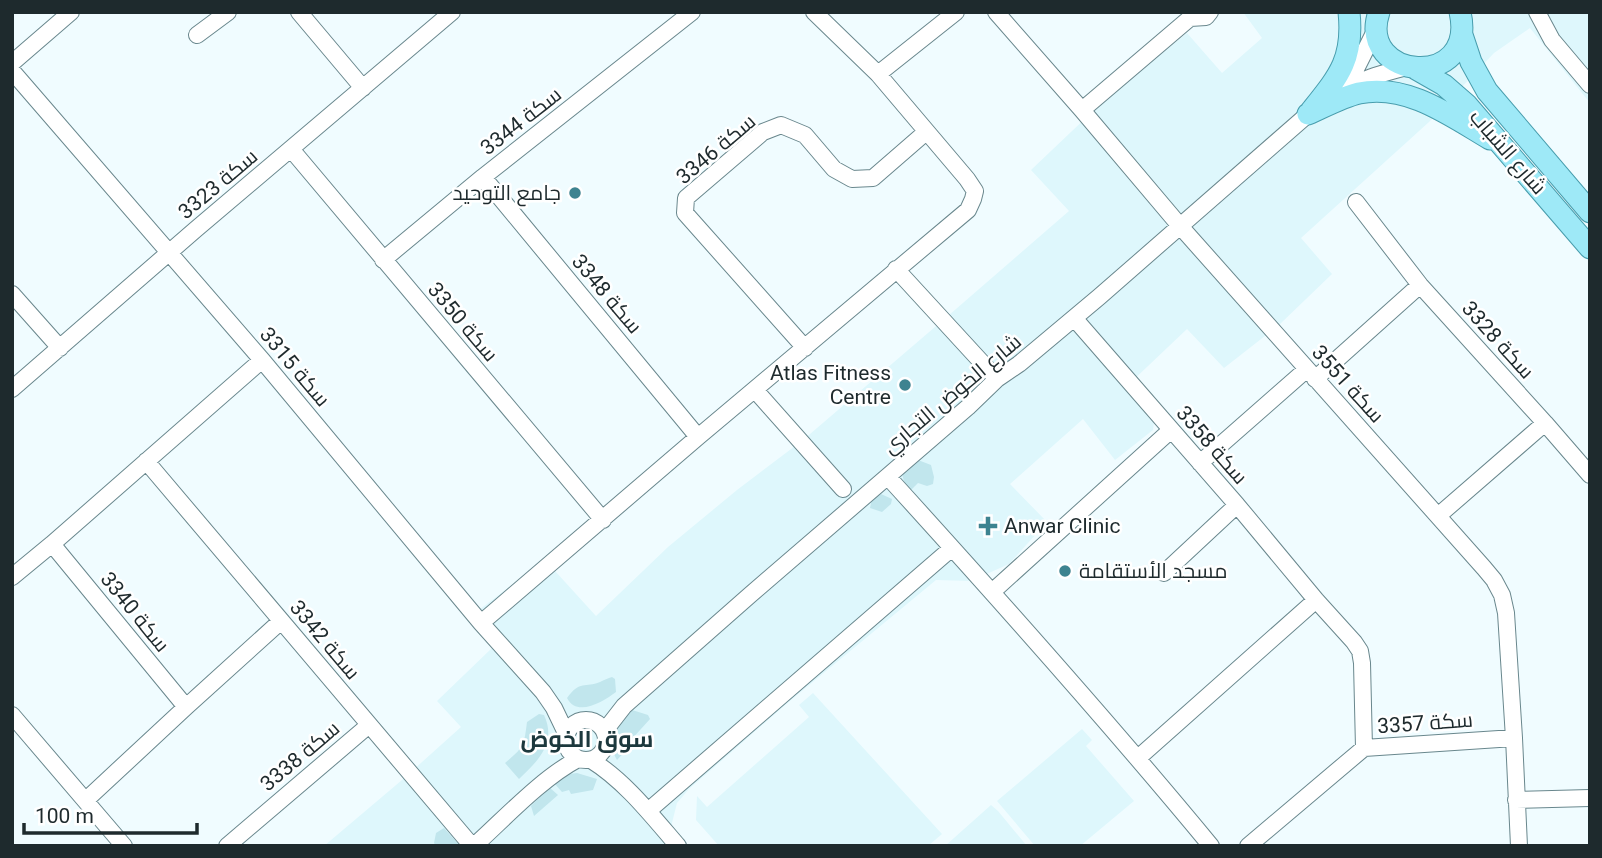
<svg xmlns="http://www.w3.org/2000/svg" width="1602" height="858" viewBox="0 0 1602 858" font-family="Roboto,Cairo,sans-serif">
<rect width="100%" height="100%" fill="#f0fcff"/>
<path fill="#def7fc" d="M 1243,12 L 1590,12 L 1590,103 L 1530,28 L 1494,53 L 1429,122 L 1301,238 L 1332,274 L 1279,325 L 1224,368 L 1187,329 L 1128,385 L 1155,415 L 1153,430 L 1115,460 L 1083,419 L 1010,484 L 1047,522 L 1009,564 L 971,581 L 936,580 L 791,700 L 689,789 L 677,803 L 672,823 L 674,846 L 324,846 L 402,780 L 461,727 L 437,701 L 492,648 L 467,619 L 545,560 L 596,616 L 668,547 L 737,490 L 803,440 L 956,309 L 1069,211 L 1031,170 L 1112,93 L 1187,33 L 1222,73 L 1262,38 Z
M 813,693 L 942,834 L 928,846 L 719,846 L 696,820 L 697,796 L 707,807 L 809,717 L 799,705 Z
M 1082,729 L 1092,740 L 1086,746 L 1134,801 L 1080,846 L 1035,846 L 997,801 Z
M 991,805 L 998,811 L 1027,846 L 945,846 Z"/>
<path fill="#c1e6ed" d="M 918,460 L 931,465 L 934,477 L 933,484 L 927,486 L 918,483 L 911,490 C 905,484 901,478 903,470 L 911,468 L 912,465 Z
M 881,494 L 892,499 L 891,504 L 882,512 L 870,508 L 872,499 Z
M 612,677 L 615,679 L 616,692 C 604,701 577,718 567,698 C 580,680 585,688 600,682 C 604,680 608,678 612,677 Z
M 629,709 L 648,715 L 650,719 L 631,740 L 629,747 L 617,760 C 606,742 619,724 629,709 Z
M 539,714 L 544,715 C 557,743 538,761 519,779 L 505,763 C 524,747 524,746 527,722 Z
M 577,773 L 597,779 L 593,790 L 571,794 L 569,790 L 562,792 L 554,783 L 569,774 Z
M 549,787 L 558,795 L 534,816 L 531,806 Z
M 444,828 L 460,846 L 436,846 L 434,843 L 436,833 Z"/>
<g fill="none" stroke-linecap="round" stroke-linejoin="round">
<defs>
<path id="minor" d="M 299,12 L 363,88
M 996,12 L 1082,110 L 1180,226 L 1484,568 L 1494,580 L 1502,595 L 1506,613 L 1514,738 L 1519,846
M 1537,12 L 1552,40 L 1590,85
M 1190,18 L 1206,17 L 1210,12
M 197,35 L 228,12
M 12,63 L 71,12
M 12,71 L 262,360 L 481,623 L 543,692 L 554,708 L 566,733
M 878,74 L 956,12
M 1346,90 C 1365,77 1385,73 1406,67
M 1082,110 L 1190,18
M 291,149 L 603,520
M 483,177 L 698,437
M 1356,202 L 1420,285 L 1545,423 L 1590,475
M 383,260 L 483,177 L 692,12
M 896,269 L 997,379
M 12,294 L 60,348
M 1074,318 L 1237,505 L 1316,600 L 1354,642 L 1360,651 L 1362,663 L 1364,748
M 805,348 L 685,213 L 686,198 L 763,132 L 781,125 L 805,135 L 834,169 L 852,179 L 873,178 L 926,132
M 1315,379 L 1420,285
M 12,389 L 195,230 L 452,12
M 755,390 L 843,489
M 146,461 L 472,846
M 1200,463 L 1307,369
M 888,477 C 998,598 1107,720 1211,846
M 1439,515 L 1545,423
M 52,544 L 186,707
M 1164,573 L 1237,505
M 12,577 L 52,544 L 262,360
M 992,592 L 1171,430
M 481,623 L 698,437 L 968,210 L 973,199 L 975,191 L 967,179 L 878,74 L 814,12
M 12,715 L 124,846
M566 740a20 20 0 1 1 40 0a20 20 0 1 1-40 0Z
M 606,734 L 610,724 L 624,706 L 750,595 L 968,407 L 997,379 L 1019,364 L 1099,297 L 1353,75 L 1376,29
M 1138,758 L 1316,600
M 591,760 C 625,781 652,816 678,846
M 86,800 L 186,707 L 281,621
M 1516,800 L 1590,798
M 648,811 L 952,548
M 227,846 L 369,725
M 474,846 C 505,818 542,778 578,759
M 1248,846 L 1364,748 L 1514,738"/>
<path id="major" d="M 1379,12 C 1356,81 1478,91 1460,12
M 1462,35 L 1471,62 L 1487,91 L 1590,212
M 1416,69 L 1444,85 L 1467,105 L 1590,248
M 1311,111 C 1339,76 1354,59 1349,12
M 1308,114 C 1324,107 1342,97 1359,93 C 1407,83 1451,116 1490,139"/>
</defs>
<use href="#minor" stroke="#69878d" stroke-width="18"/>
<use href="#major" stroke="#489dad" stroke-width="23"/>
<use href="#minor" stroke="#fff" stroke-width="16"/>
<use href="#major" stroke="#9ee9f7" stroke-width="21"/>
</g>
<g fill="#3e8390" stroke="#fff" stroke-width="2.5">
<circle cx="575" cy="193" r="7"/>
<circle cx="905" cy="385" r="7"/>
<path d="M984.5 515.5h7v7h7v7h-7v7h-7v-7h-7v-7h7z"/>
<circle cx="1065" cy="571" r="7"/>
</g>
<g text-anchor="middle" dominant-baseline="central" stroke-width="5" stroke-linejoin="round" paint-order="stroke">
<g font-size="21" fill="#1e2a2d" stroke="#fff">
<text transform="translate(521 121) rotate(-38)">سكة 3344</text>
<text transform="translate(716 149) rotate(-40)">سكة 3346</text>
<text transform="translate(1508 152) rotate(49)">شارع الشباب</text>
<text transform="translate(218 184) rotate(-40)">سكة 3323</text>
<text transform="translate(607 294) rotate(50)">سكة 3348</text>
<text transform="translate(463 322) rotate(50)">سكة 3350</text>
<text transform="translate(1498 340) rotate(48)">سكة 3328</text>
<text transform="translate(295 367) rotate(50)">سكة 3315</text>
<text transform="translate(1348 384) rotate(48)">سكة 3551</text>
<text transform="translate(952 394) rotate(-40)">شارع الخوض التجاري</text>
<text transform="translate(1212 445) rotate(49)">سكة 3358</text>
<text transform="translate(135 612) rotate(51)">سكة 3340</text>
<text transform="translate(325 640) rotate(50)">سكة 3342</text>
<text transform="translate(1425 723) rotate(-4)">سكة 3357</text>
<text transform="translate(300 756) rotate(-40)">سكة 3338</text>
</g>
<g font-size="21" fill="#1e2a2d" stroke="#fff" text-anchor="end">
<text x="561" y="193">جامع التوحيد</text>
<text x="891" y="373">Atlas Fitness<tspan x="891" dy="24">Centre</tspan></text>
<text x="1004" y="526" text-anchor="start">Anwar Clinic</text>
<text x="1079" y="571" text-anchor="start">مسجد الأستقامة</text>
</g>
<g font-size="23" font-weight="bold" fill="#1c383d" stroke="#fff">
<text x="587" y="739">سوق الخوض</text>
</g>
</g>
<rect width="1602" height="858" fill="none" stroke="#1e2a2d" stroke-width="28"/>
<path d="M24 823v10h173v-10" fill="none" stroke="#1e2a2d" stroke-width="3.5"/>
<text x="35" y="823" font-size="21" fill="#1e2a2d" stroke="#ffffff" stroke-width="5" paint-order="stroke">100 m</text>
</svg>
